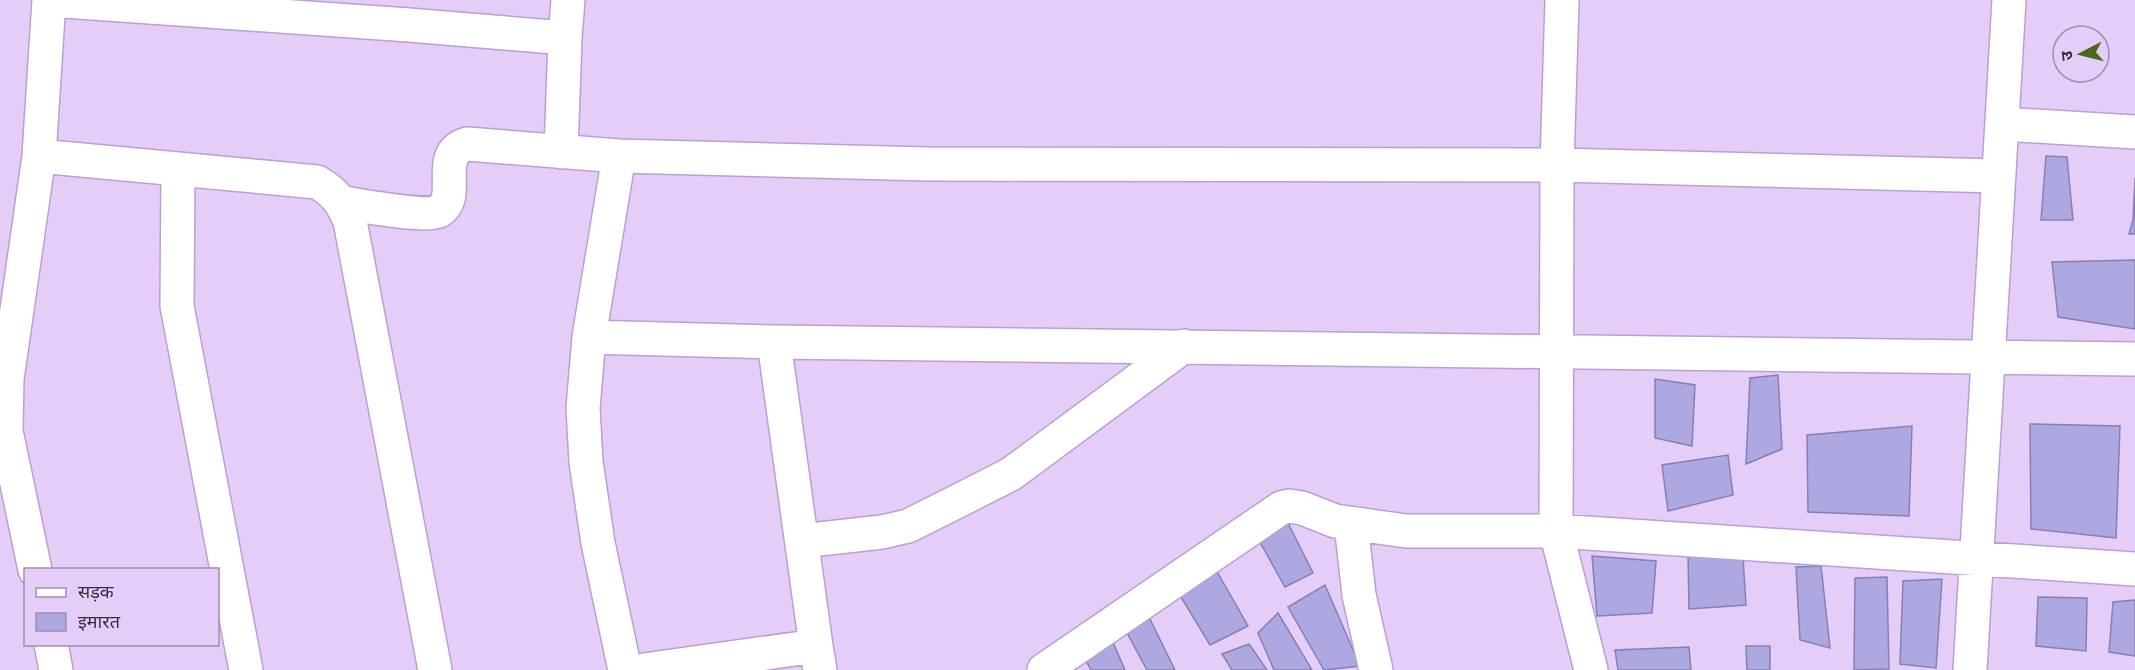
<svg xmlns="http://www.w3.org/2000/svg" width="2135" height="670" viewBox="0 0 2135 670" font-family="Mulish,'Noto Sans Devanagari',sans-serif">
<rect width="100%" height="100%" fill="#e4cef8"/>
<path fill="#ada8df" stroke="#857fb3" stroke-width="1.5" d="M 2046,156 L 2067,157 L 2073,220 L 2041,220 Z
M 2135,178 L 2135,234 L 2129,234 L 2133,220 Z
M 2135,260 L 2135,329 L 2058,317 L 2052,262 Z
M 1778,375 L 1782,449 L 1746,464 L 1750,378 Z
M 1655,379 L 1695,385 L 1692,446 L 1655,438 Z
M 2030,424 L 2120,426 L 2116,538 L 2031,529 Z
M 1912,426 L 1909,516 L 1808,512 L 1807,435 Z
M 1728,455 L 1733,495 L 1668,511 L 1662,465 Z
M 1287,521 L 1313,573 L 1285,587 L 1257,537 Z
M 1688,552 L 1743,557 L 1746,605 L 1689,609 Z
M 1592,556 L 1656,561 L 1652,613 L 1597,616 Z
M 1821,566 L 1830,648 L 1800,640 L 1796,567 Z
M 1215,568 L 1248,626 L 1210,645 L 1178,592 Z
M 1887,577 L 1889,669 L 1854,670 L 1855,578 Z
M 1942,579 L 1936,668 L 1900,664 L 1903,581 Z
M 1325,585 L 1360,666 L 1324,670 L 1288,607 Z
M 2038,597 L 2087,598 L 2086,651 L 2036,646 Z
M 2135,600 L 2135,656 L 2109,652 L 2113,602 Z
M 1147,613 L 1175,670 L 1147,670 L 1126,631 Z
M 1278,613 L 1312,670 L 1274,670 L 1258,633 Z
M 1112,640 L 1125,670 L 1091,670 L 1085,659 Z
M 1249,644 L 1267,670 L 1232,670 L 1222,654 Z
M 1746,646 L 1770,646 L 1770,670 L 1747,670 Z
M 1689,647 L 1691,670 L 1618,670 L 1615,650 Z"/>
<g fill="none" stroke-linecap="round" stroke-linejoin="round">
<defs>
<path id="minor" d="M 50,0 L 409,25 L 565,38
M 1562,0 L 1557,165 L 1556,531 L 1591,670
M 2002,124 L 2135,132
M 561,152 L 565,38 L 568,0
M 39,156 L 178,169 L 177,306 L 246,670
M 619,156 L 589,337 L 583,408 L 586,462 L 598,543 L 625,670
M 178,169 L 317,182 C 336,193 341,201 350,221 L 435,670
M 342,203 C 359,205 427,218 439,211 C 463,197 433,154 467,144 L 619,156 L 928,164 L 1557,165 L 1999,176
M 589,337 L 774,342 L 2135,359
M 774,342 L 816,646
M 1351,524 L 1359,595 L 1376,670
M 802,541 L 882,532 L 908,526 L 952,504 L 1011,474 L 1184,346
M 35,570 L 6,431 L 7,379 L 39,156 L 49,0
M 51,644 L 56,670
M 644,670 L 816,646 L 820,670
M 1044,670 L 1281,508 L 1289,506 L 1302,508 L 1335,521 L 1406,531 L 1556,531 L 2135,569
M 1970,670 L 2009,0"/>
</defs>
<use href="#minor" stroke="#bb9fd2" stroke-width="36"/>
<use href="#minor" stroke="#fff" stroke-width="33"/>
</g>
<rect x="24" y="568" width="195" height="78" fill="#e4cef8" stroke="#9e8dae" stroke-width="1.5"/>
<rect x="36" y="588" width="30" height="9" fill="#ffffff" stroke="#9e8dae" stroke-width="1.5"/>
<text x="78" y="598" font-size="18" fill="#362b3f">सड़क</text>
<rect x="36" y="613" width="30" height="18" fill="#ada8df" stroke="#9e8dae" stroke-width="1.5"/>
<text x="78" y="628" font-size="18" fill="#362b3f">इमारत</text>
<g transform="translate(2081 54) rotate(263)"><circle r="28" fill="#e4cef8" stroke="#9e8dae" stroke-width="1.5"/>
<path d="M0-4.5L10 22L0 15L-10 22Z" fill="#4a681d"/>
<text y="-9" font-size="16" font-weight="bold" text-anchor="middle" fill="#362b3f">उ</text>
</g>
</svg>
